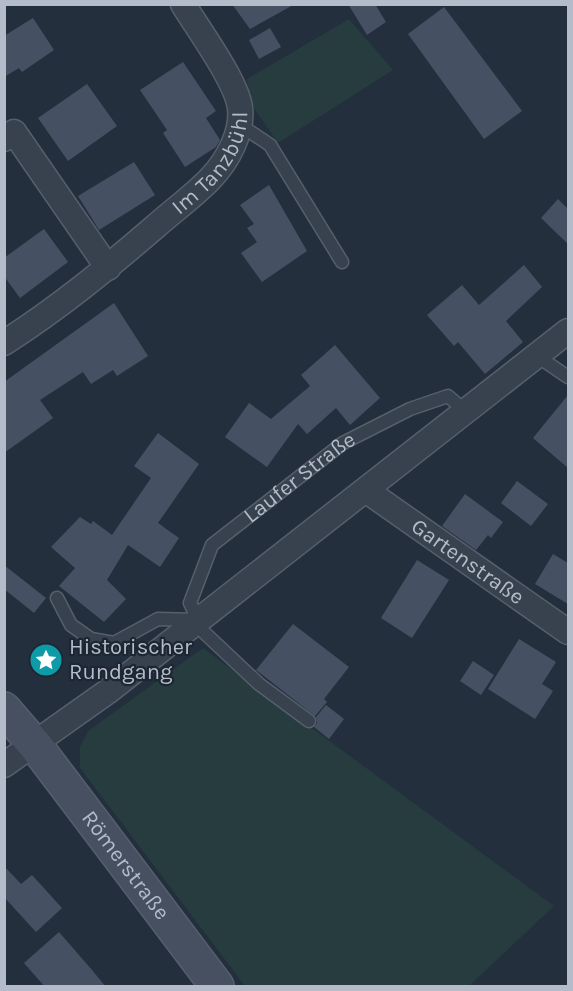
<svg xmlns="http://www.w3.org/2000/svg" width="573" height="991" viewBox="0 0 573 991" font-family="Karla,sans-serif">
<rect width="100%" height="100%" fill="#242f3e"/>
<path fill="#263c3f" d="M 349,19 L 393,70 L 278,143 L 249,101 L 247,79 Z
M 203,648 L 554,906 L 469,986 L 245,986 L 80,768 L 80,747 L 88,731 Z"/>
<path fill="#455162" d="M 232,4 L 295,4 L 250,29 Z
M 348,4 L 375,4 L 386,22 L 367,35 Z
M 444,7 L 522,111 L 484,139 L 408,34 Z
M 33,18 L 54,50 L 22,72 L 19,68 L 4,77 L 4,36 Z
M 270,28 L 281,47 L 259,59 L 249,40 Z
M 183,62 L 216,111 L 206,118 L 220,140 L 216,147 L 185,167 L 163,133 L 167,130 L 140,90 Z
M 87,84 L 117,126 L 68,161 L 38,118 Z
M 134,162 L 155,195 L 99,230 L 78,196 Z
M 269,185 L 307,251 L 262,282 L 241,253 L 257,242 L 247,228 L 254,224 L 240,205 Z
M 558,199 L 568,209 L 568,244 L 541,218 Z
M 44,229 L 68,262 L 20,298 L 4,276 L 4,258 Z
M 524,265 L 542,287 L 506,321 L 523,342 L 485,374 L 458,342 L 454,346 L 427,315 L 462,285 L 479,305 Z
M 114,303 L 148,356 L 117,376 L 113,370 L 91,384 L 83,372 L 40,400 L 53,418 L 4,453 L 4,382 Z
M 335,345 L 380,398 L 350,425 L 336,408 L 307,434 L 298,424 L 267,467 L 225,437 L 249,403 L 271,419 L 310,386 L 301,375 Z
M 568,395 L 568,468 L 533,438 Z
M 158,433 L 199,464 L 158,523 L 179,538 L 160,567 L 128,545 L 107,580 L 126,599 L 104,622 L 59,586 L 75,568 L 51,547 L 80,517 L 91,524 L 93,521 L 112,535 L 151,478 L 134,466 Z
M 517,481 L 548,504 L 531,526 L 501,503 Z
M 465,494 L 503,522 L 491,538 L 488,535 L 476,550 L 442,526 Z
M 553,554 L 568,563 L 568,604 L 535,584 Z
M 417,560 L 449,580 L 412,638 L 381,618 Z
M 4,565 L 46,598 L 34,613 L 4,589 Z
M 293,624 L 349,667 L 324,699 L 327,702 L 315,716 L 256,670 Z
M 519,639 L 556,662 L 542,684 L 553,691 L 535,719 L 488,689 Z
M 473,661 L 494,675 L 481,695 L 460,681 Z
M 326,705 L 344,719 L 329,739 L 314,727 L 317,723 L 316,717 Z
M 4,866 L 21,884 L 32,875 L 62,908 L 36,932 L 4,897 Z
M 59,932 L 92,970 L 106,987 L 45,987 L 24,963 Z"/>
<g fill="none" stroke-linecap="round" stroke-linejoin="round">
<defs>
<g id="lane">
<path d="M 240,125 L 270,145 L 342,262"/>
<path d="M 537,356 L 568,377"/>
<path id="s1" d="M 57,598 L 71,625 L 91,639 L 114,643 L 158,619 L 198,620 L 190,603 L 212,545 L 343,443 L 410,409 L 448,396 L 465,411"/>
<path d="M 194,623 L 259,684 L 309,721"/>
</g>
<g id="street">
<path d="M 4,139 L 14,132 L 108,268"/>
<path id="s2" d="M 4,343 C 60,307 106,269 156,226 C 174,210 195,195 211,178 C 228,160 243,132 240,108 C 237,82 198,29 183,4"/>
<path id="s3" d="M 367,491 L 568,632"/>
<path d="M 4,765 L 107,692 L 568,331"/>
</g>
<g id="secondary">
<path id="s4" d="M 4,709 L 35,745 L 217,986"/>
</g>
</defs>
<use href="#lane" stroke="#565f6c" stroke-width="15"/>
<use href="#street" stroke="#565f6c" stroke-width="27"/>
<use href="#secondary" stroke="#565f6c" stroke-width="36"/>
<use href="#lane" stroke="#38414e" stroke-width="12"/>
<use href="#street" stroke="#38414e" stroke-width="24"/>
<use href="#secondary" stroke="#465061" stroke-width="33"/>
</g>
<defs>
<symbol id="sight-disc" viewBox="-11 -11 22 22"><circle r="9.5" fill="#0f9aa8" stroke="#1d2633"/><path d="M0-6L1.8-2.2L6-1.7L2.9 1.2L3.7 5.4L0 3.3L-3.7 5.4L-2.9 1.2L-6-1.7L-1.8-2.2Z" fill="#fff"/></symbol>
</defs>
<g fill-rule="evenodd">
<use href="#sight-disc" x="27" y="641" width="38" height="38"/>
</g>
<g text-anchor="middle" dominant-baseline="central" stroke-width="4.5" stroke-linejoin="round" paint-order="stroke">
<g font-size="22" fill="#b4bcc9" stroke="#1d2633">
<text stroke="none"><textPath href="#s2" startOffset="278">Im Tanzbühl</textPath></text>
<text stroke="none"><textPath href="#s1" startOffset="360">Laufer Straße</textPath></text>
<text stroke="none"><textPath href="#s3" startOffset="123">Gartenstraße</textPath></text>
<text stroke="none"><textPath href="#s4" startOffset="198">Römerstraße</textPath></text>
</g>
<g font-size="22" fill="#b4bcc9" stroke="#1d2633" text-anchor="start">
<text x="69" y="647">Historischer<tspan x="69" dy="25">Rundgang</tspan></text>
</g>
</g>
<rect width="573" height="991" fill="none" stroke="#b4bcc9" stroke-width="12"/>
</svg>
